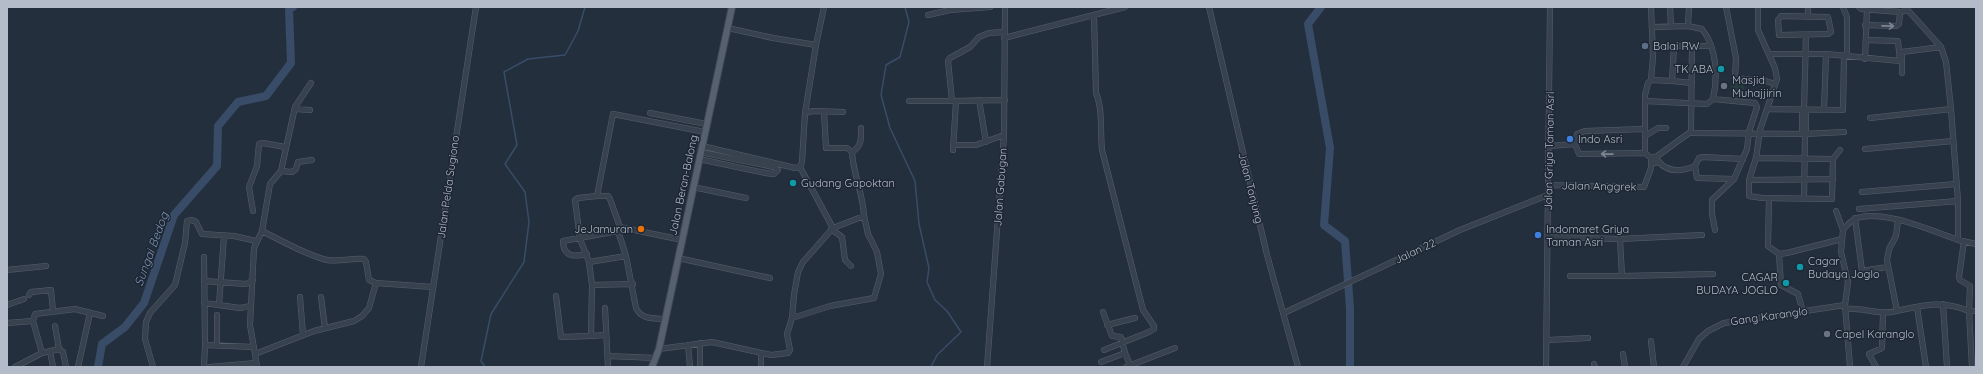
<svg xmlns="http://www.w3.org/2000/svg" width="1983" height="374" viewBox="0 0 1983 374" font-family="Quicksand,sans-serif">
<rect width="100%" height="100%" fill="#242f3e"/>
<path fill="#263c3f" d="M 1732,79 L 1745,79 L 1744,97 L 1731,96 Z"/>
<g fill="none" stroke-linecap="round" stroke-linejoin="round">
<path stroke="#394c67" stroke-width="1.5" d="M 905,7 L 909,22 L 900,57 L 886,65 L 881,95 L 890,128 L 915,181 L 919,224 L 929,268 L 927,282 L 935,300 L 947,311 L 961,332 L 937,355 L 931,367
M 485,367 L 481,361 L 491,314 L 524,262 L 529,222 L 525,192 L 505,164 L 517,145 L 504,72 L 528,59 L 565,55 L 578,31 L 585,7"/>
<path stroke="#394c67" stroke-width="8" d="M 1321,7 L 1308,24 L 1330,148 L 1324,225 L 1345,241 L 1350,308 L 1350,367
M 98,367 L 102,344 L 125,327 L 144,303 L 174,215 L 217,166 L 218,126 L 238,102 L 266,96 L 291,63 L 289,9 L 293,7"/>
<defs>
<path id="minor" d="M 1209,7 L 1267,255 L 1298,367
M 1670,7 L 1671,26
M 1726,7 L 1736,58 L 1735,78 L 1766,81 L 1775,84
M 1758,7 L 1758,30 L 1775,68 L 1777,79 L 1760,130 L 1756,158 L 1749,180 L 1749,196 L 1762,198 L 1832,199 L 1833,159
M 1843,7 L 1847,17 L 1847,56
M 1859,7 L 1861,9 L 1900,12 L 1907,10
M 1905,7 L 1941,47 L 1946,62 L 1951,109 L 1958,201 L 1958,240 L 1976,244
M 928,15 L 950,10 L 990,7
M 1094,15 L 1096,93 C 1103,110 1100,131 1102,150 L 1143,310 L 1154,326 L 1154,329 L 1149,332 L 1104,350
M 1781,16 L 1828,17 L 1831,32 L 1828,34 L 1779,35 L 1778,20 Z
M 1808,17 L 1808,7
M 1865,25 L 1896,26 L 1899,24 L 1900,12
M 1652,27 L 1688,26
M 728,28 L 773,38 L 816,45 L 824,7
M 1004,32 L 989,33 L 979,37 L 970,47 L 950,58 L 948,61 L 952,101 L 1005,100
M 1004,38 L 1125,7
M 1653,46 L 1692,46 L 1691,130
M 1674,46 L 1672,81 L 1692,83
M 1692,46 L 1711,46
M 1769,54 L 1826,54 L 1900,61 L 1898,41 L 1866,40
M 1865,59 L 1867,9
M 1902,73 L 1902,52 L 1941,47
M 1651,80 L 1672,81
M 1713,99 L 1755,103 L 1757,107 L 1749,132 L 1747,149 L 1734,179 L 1712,200 L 1712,214 L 1715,230
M 979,100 L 986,142
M 909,101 L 952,101
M 1645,101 L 1707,104 L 1713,99 C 1718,76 1717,48 1702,29 L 1688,26 L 1689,7
M 295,109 L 310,110
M 1768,109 L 1843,110 L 1844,56
M 1804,110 L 1806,35
M 1824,110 L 1826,54
M 650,113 L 706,124
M 805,113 L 816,45
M 1870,118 L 1951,109
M 1644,129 L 1585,131 L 1577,134 L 1575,144 L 1579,154 L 1645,153
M 1693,133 L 1805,134 L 1844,132
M 1802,134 L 1802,110
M 1806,134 L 1806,110
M 1645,136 L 1658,128 L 1666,128
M 953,145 L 976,145 L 1004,135
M 702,146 L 795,168 L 800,167
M 1549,146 L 1575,144
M 1865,149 L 1953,141
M 953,150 L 956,101
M 852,152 C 862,146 861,139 861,128
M 1656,157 L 1689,133
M 1651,158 L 1645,153 L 1645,95 L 1648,83 L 1651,80 L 1653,57 L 1651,7
M 1756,158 L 1833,159 L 1840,150
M 699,159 L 765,173 L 774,174 L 778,170 L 774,167 L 700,152
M 1658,161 C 1668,173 1681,172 1695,166 L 1699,158 L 1703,157 L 1743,159
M 1695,166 L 1697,178 L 1734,179
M 800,167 L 802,162 L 805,113 L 813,111 L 843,112
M 800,167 L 833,228
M 281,171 L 292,172 L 296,169 L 298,162 L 312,160
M 1749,180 L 1833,179
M 1548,185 L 1644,187 L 1651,168 L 1651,158 L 1655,157 L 1657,158 L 1656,163 L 1651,162
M 693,187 L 746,198
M 1862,192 L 1956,184
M 597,196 L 608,196 L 610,199 L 620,227
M 1769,198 L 1768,246 L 1779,254 L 1781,285 L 1798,294 L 1803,312
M 1804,199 L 1805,134
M 1859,209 L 1958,201
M 253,211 L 249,187 L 257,166 L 259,144 L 263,143 L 285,147
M 1836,211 L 1843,230
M 1855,218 L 1862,271 L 1887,267
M 1898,220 L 1896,236 L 1889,249 L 1887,260 L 1897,311 C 1924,305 1942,300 1969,311 L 1970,286 L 1960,280 L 1959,277 L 1964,241
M 620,227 L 682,240
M 831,229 L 842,237 L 845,260 L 851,266
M 262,231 C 280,240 308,256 327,260 C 339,262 351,258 364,259 L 366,262 L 369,280 L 376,283
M 618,231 L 626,256
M 1548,237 L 1620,239 L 1702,235
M 587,254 C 574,257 563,257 563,241 L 618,231 L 620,227
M 1779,254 L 1787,253 L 1842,239
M 204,257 L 205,345
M 678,258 L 770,278
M 589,262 L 626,256 L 636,308 C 642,320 653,318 665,319
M 7,270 L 46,266
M 1570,276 L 1622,276 L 1620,239
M 1622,276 L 1713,274
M 204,281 L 246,284 L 253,280
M 592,285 L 633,284
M 29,295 L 31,292 L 51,290 L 53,311
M 556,296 L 561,337 L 591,336
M 300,297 L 303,335
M 321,297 L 325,328
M 204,303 L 240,308 L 251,306
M 1943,304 L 1947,367
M 7,305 L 24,299
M 219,305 L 224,236
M 1917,307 L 1926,367
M 605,308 L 608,367
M 1845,309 C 1863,307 1882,316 1897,311
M 1103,312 L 1112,336 L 1121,337 L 1125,353 L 1131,367
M 1284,313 L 1460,230 L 1548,195
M 792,318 L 830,306 L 874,298 L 881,274 L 877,252 L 868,234 L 864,216
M 7,323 L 33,321
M 1107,325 L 1135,318
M 55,326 L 59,349
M 605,335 L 591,336 L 592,285 L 589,262 L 580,239 L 575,200 L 578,198 L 597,196 L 613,114 L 705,132
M 1548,340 L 1588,338
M 1651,341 L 1654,367
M 700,343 L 700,367
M 217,345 L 217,315
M 688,345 L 690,367
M 659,349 L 712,342 L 771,355 L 788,353 L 790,350 L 787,334 L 792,318 L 794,295 L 798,272 L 803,262 L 833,228 L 864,216 C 863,193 853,174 852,152 L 847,148 L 826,148 L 824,112
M 50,351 L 53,367
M 42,353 L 33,321 L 35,314 L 75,309 L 103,316
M 761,353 L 761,367
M 255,354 L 250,325 L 254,248 L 262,231 L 270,184 L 281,171 L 295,107 L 311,83
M 1623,354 L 1625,367
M 608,356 L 656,358
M 1101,362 L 1125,353
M 1594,364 L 1595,367
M 15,367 L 42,353 L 59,349 L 63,352 L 66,367
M 78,367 L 90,313
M 153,367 L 145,339 L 146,322 L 150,313 L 175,285 L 185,243 L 187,221 L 192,220 L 196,222 L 202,234 L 234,236 L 256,241
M 204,367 L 205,345 L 254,347
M 210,367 L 256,363
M 257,367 L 255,354 L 314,331 L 354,321 L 362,316 L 369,308 L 376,283 L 433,287
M 421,367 L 476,7
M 987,367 L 1004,135 L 1005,7
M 1126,367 L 1175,348
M 1546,367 L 1550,7
M 1683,367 L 1699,339 L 1708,331 L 1724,323 L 1845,305
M 1850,367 L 1845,305 L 1848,282 L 1841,252 L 1843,230 C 1847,225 1851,220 1857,218 C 1884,209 1932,231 1958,240
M 1876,367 L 1869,354 L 1882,348 L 1883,313
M 1972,367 L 1969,311 L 1976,311"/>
<path id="major" d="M 652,367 L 659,349 L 732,7"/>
</defs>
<use href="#minor" stroke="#565f6c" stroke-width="6"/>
<use href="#major" stroke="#414a57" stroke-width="8"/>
<use href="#minor" stroke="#38414e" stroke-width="5"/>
<use href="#major" stroke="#56606e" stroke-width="6"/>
</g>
<defs><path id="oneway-shaft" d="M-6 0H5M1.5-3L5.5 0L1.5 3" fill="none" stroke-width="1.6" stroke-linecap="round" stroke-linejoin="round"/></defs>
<g stroke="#7c8592">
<use href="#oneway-shaft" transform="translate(1888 26) rotate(1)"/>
<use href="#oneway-shaft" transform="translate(1607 154) rotate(-179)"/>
</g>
<circle fill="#5c6f8a" stroke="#1d2633" stroke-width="1.5" cx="1645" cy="46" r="4"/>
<g fill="#0f9aa8" stroke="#1d2633" stroke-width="1.5">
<circle cx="1721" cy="69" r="4"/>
<circle cx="793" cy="183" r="4"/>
<circle cx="1800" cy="267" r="4"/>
<circle cx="1786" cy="283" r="4"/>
</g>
<g fill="#6b7280" stroke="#1d2633" stroke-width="1.5">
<circle cx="1724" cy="86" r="4"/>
<circle cx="1827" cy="334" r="4"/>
</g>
<g fill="#3f7fe0" stroke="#1d2633" stroke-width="1.5">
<circle cx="1570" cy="139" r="4"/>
<circle cx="1538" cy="235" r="4"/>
</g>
<circle fill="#e8710a" stroke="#1d2633" stroke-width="1.5" cx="641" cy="229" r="4"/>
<g text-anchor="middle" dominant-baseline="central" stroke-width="3" stroke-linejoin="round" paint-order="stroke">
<g font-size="11" fill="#b4bcc9" stroke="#1d2633" text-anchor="start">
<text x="1653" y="46">Balai RW</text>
<text x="1713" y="69" text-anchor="end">TK ABA</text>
<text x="1732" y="80">Masjid<tspan x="1732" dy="13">Muhajjirin</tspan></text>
<text x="1578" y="139">Indo Asri</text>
<text x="801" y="183">Gudang Gapoktan</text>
<text x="633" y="229" text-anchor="end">JeJamuran</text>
<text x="1546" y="229">Indomaret Griya<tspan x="1546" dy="13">Taman Asri</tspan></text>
<text x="1808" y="261">Cagar<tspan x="1808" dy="13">Budaya Joglo</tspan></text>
<text x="1778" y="277" text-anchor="end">CAGAR<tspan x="1778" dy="13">BUDAYA JOGLO</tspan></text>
<text x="1835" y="334">Capel Karanglo</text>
</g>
<g font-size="11" fill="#b4bcc9" stroke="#1d2633">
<text transform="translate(1549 151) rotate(-89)">Jalan Griya Taman Asri</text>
<text transform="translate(683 185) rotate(-78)">Jalan Beran-Balong</text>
<text transform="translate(1599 186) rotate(1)">Jalan Anggrek</text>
<text transform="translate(448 187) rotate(-82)">Jalan Pelda Sugiono</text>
<text transform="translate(1000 187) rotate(-86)">Jalan Gabugan</text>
<text transform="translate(1251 188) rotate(76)">Jalan Tanjung</text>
<text transform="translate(1415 251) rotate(-25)">Jalan 22</text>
<text transform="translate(1769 316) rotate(-8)">Gang Karanglo</text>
</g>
<g font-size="12" font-style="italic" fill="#7c92b1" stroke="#1d2633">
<text transform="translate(151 249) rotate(-70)">Sungai Bedog</text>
</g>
</g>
<rect width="1983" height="374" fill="none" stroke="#b4bcc9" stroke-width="16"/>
</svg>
